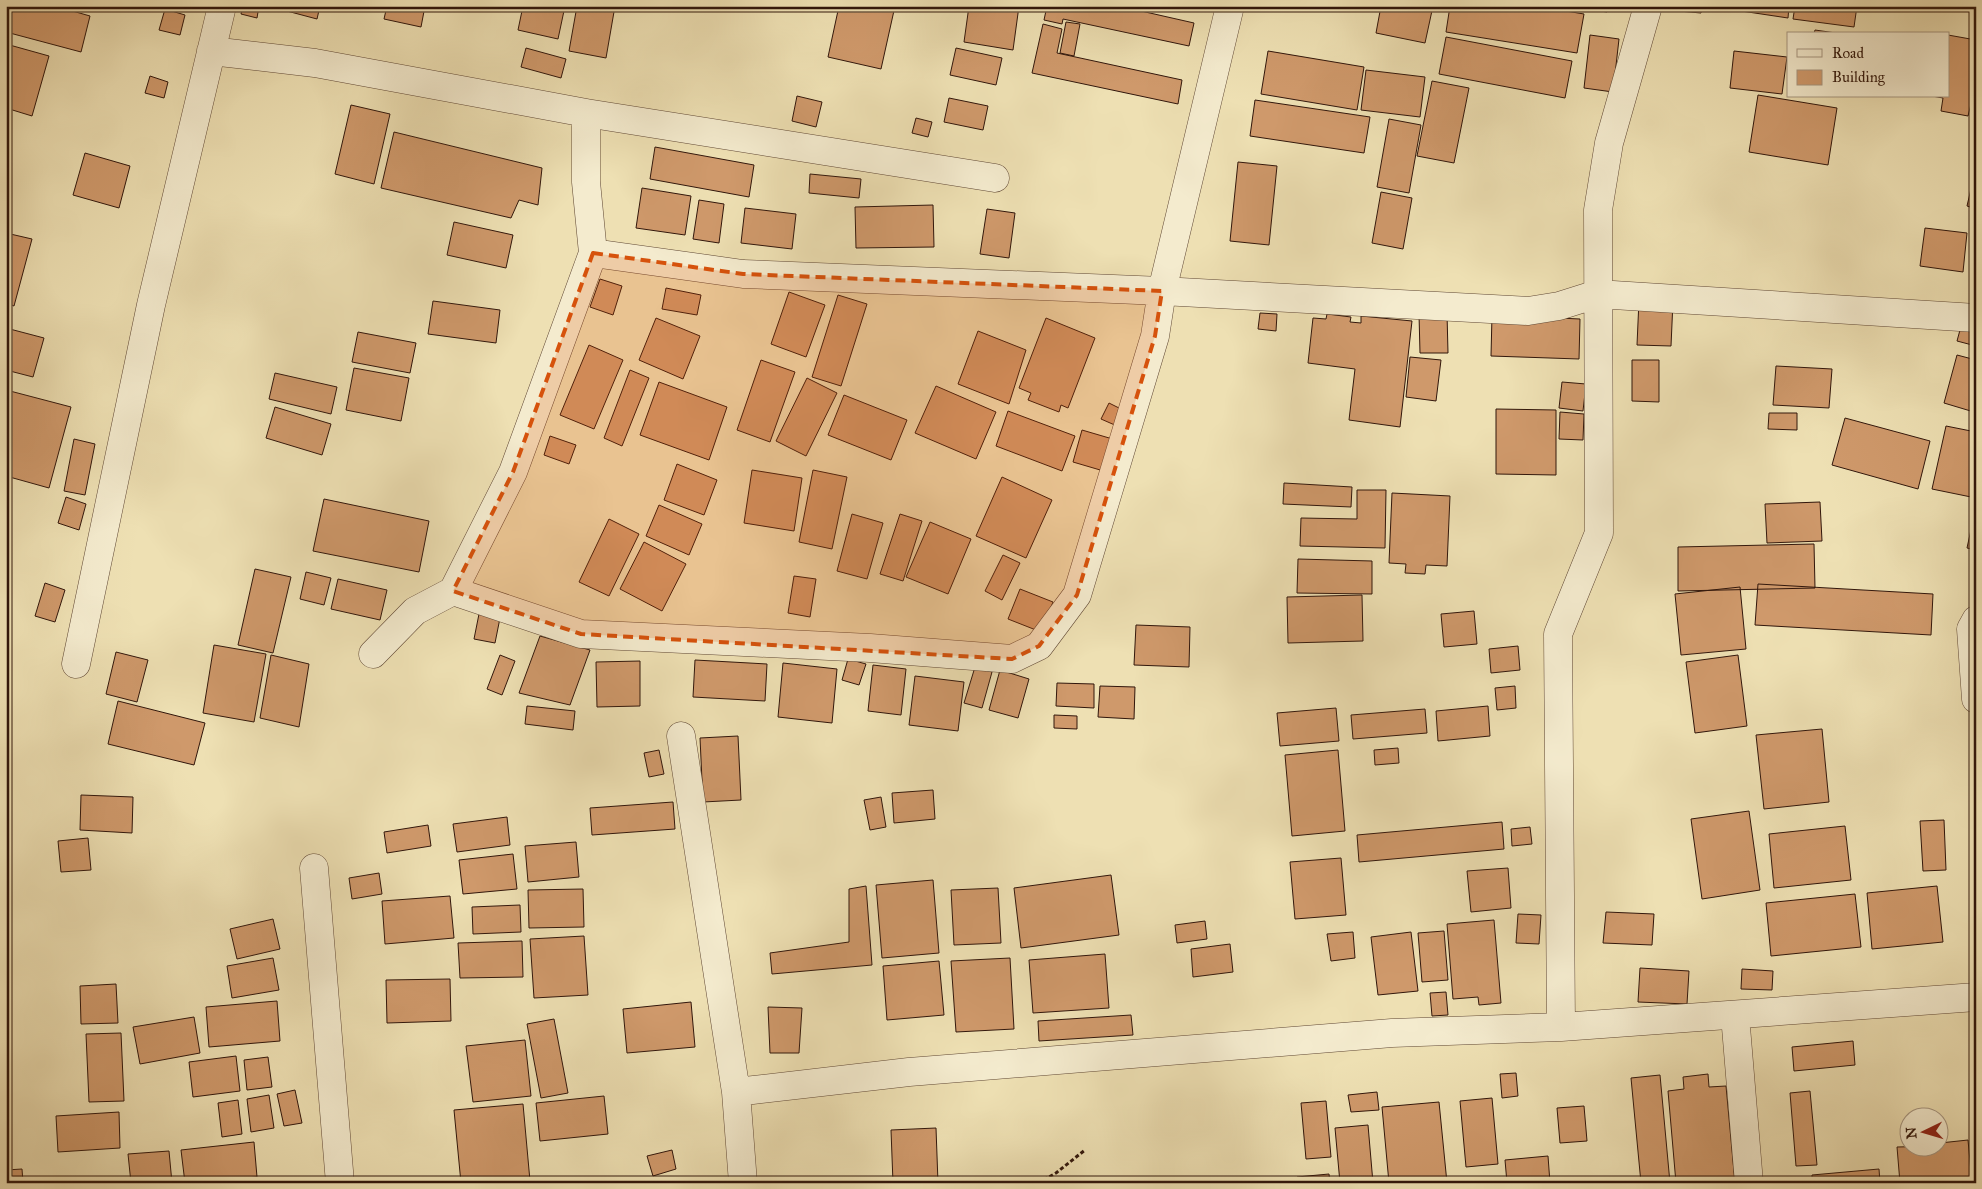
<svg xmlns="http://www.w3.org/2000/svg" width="1982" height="1189" viewBox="0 0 1982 1189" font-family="'IM FELL Great Primer',serif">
<rect width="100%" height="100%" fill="#eee0b3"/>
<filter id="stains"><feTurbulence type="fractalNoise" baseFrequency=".004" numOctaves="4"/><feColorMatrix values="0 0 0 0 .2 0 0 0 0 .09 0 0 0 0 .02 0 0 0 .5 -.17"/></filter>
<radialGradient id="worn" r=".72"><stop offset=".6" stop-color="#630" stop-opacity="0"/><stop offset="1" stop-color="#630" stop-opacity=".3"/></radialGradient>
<path fill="#cf996b" stroke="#31160b" d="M 7,6 L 55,6 L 90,16 L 81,52 L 6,32 Z
M 243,6 L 259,6 L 257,18 L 241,14 Z
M 268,6 L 320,6 L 317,19 Z
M 387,6 L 425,6 L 421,27 L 384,19 Z
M 523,6 L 565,6 L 558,39 L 518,30 Z
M 577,6 L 615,6 L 606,58 L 569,51 Z
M 839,6 L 895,6 L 881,69 L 828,57 Z
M 969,6 L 1019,6 L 1013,50 L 964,42 Z
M 1047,6 L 1119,6 L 1194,23 L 1189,46 L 1063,19 L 1062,24 L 1044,20 Z
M 1381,6 L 1433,6 L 1425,43 L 1376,33 Z
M 1450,6 L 1536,6 L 1584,14 L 1577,53 L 1446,32 Z
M 1567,6 L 1608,6 L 1607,12 Z
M 1679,6 L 1702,6 L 1701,13 L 1679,11 Z
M 1708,6 L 1789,6 L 1788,18 Z
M 1795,6 L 1857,6 L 1854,27 L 1793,19 Z
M 165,9 L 185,15 L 180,35 L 159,30 Z
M 1066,22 L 1080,24 L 1074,56 L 1060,53 Z
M 1043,24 L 1062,29 L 1057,53 L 1182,80 L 1178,104 L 1032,73 Z
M 1815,30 L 1843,34 L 1814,34 Z
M 1590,35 L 1619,39 L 1613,92 L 1584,88 Z
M 1948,35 L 1976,40 L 1976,105 L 1971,104 L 1968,116 L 1941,111 L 1943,98 L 1932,96 L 1948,96 Z
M 1446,37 L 1572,61 L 1565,98 L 1439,74 Z
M 6,44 L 49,56 L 32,116 L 6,108 Z
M 526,48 L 566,59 L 561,78 L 521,67 Z
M 956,48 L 1002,58 L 996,85 L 950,75 Z
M 1268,51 L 1364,67 L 1357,110 L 1261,94 Z
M 1734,51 L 1787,57 L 1782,94 L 1730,88 Z
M 1366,70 L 1425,77 L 1420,117 L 1361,110 Z
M 150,76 L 168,82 L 164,98 L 145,93 Z
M 1432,81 L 1469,88 L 1454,163 L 1417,156 Z
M 1758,95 L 1837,108 L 1828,165 L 1749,152 Z
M 797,96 L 822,102 L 816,127 L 792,121 Z
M 949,98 L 988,106 L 983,130 L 944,122 Z
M 1255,100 L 1370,117 L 1364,153 L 1250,136 Z
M 351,105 L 390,114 L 374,184 L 335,174 Z
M 916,118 L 932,122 L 928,137 L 912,133 Z
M 1389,119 L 1421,125 L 1409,193 L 1377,187 Z
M 394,132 L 542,168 L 538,205 L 519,200 L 511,218 L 381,188 Z
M 655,147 L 754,165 L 749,197 L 650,179 Z
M 85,153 L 130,166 L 119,208 L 73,195 Z
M 1238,162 L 1277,166 L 1269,245 L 1230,241 Z
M 1976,167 L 1976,209 L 1967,206 Z
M 810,174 L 861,179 L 859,198 L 809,193 Z
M 642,188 L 691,196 L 685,235 L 636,228 Z
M 1381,192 L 1412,198 L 1403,249 L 1372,243 Z
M 699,200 L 724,204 L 719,243 L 693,239 Z
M 933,205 L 934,247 L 856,248 L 855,207 Z
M 745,208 L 796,214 L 792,249 L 741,243 Z
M 987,209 L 1015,213 L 1009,258 L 980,254 Z
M 454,222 L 513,235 L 506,268 L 447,255 Z
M 1925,228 L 1967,233 L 1963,272 L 1920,266 Z
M 6,233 L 32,239 L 14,306 L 6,303 Z
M 600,279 L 622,286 L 613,315 L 590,307 Z
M 666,288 L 701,295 L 697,315 L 662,309 Z
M 789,292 L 825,305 L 806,357 L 771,344 Z
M 838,295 L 867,304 L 841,386 L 812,377 Z
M 1639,300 L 1673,301 L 1671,346 L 1637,345 Z
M 433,301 L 500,310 L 496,343 L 428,334 Z
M 1260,313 L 1277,314 L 1276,331 L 1258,329 Z
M 1447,313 L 1448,353 L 1420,353 L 1419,314 Z
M 1327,314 L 1351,317 L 1350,322 L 1361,323 L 1361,316 L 1412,321 L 1400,427 L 1349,420 L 1355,369 L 1308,363 L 1313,318 L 1326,319 Z
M 1492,315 L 1580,319 L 1579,359 L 1491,356 Z
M 656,318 L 700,336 L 683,379 L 639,360 Z
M 1046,318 L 1095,338 L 1068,408 L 1061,405 L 1059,412 L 1028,400 L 1031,393 L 1019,388 Z
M 1963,319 L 1976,323 L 1976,346 L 1957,341 Z
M 6,328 L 44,338 L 33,377 L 6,370 Z
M 978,331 L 1026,350 L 1009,404 L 958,384 Z
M 358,332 L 416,343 L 410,373 L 352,362 Z
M 589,345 L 623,360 L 594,429 L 560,415 Z
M 1957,355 L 1976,360 L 1974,412 L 1944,403 Z
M 1410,357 L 1441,360 L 1436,401 L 1406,397 Z
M 761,360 L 795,372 L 770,442 L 737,430 Z
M 1632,360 L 1659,360 L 1659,402 L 1632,401 Z
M 1776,366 L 1832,369 L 1829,408 L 1773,405 Z
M 354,368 L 409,378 L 401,421 L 346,410 Z
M 630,370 L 649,378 L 622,446 L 604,438 Z
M 275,373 L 337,387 L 331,414 L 269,399 Z
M 807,378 L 837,393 L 806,456 L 776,441 Z
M 659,382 L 727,407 L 709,460 L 640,435 Z
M 1562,382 L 1586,384 L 1583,411 L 1559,408 Z
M 936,386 L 996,412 L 976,459 L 915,433 Z
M 10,391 L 71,407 L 49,488 L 6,476 L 6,406 Z
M 844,395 L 907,420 L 891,460 L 828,435 Z
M 1109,403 L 1125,411 L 1117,426 L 1101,419 Z
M 275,407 L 331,424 L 322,455 L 266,438 Z
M 1496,409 L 1556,410 L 1556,475 L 1496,474 Z
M 1008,411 L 1075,436 L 1062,471 L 996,446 Z
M 1560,412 L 1584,414 L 1583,440 L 1559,439 Z
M 1769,413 L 1797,413 L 1797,430 L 1768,429 Z
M 1845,418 L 1930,441 L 1918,489 L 1832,465 Z
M 1946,426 L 1976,432 L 1976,498 L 1932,489 Z
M 1082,430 L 1116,440 L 1107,472 L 1073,462 Z
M 550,436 L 576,445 L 569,464 L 544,455 Z
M 74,439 L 95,444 L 85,495 L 64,491 Z
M 677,464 L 717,480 L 704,515 L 664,500 Z
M 752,470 L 802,478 L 794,531 L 744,523 Z
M 813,470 L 847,477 L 832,549 L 799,542 Z
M 1002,477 L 1052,500 L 1026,558 L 976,536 Z
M 1284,483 L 1352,487 L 1351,507 L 1283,504 Z
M 1357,490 L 1386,490 L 1385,548 L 1300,546 L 1301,518 L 1357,519 Z
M 1392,493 L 1450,496 L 1447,566 L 1426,565 L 1425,574 L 1405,573 L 1406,564 L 1389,563 Z
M 66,497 L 86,504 L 79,530 L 58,523 Z
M 324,499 L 429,521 L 419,572 L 313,551 Z
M 1820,502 L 1822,541 L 1767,543 L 1765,504 Z
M 659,505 L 702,524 L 689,555 L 646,536 Z
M 1975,511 L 1976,511 L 1976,550 L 1967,548 Z
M 852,514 L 883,523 L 867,579 L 837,571 Z
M 900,514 L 922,521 L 903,581 L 880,574 Z
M 609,519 L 639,534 L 609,596 L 579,582 Z
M 930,522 L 971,539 L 948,594 L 906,577 Z
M 644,542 L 686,564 L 662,611 L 620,589 Z
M 1814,544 L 1815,588 L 1678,591 L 1678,547 Z
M 1003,555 L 1020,563 L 1002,600 L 985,591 Z
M 1298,559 L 1372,561 L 1372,594 L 1297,593 Z
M 255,569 L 291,577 L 273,653 L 238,645 Z
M 306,572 L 331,578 L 324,605 L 300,599 Z
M 794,576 L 816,579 L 810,617 L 788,613 Z
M 338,579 L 387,590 L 380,620 L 331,609 Z
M 45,583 L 65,590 L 55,622 L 35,616 Z
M 1758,584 L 1933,594 L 1931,635 L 1755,625 Z
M 1740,587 L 1746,649 L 1681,655 L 1675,594 Z
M 1020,589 L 1053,602 L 1041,632 L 1008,619 Z
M 1362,595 L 1363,641 L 1288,643 L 1287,597 Z
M 480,609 L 501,613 L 495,643 L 474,639 Z
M 1474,611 L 1477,644 L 1444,647 L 1441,614 Z
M 1136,625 L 1190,627 L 1189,667 L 1134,665 Z
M 540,636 L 590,650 L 570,705 L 519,693 Z
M 214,645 L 266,654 L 254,722 L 203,713 Z
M 1518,646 L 1520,670 L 1491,673 L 1489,649 Z
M 116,652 L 148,660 L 137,702 L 106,694 Z
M 271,655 L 309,664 L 299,727 L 260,718 Z
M 500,655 L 515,661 L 502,695 L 487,689 Z
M 1738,655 L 1747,726 L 1695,733 L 1686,662 Z
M 848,659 L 866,664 L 859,685 L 842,680 Z
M 695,660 L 767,664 L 765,701 L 693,697 Z
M 640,661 L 640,706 L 597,707 L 596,662 Z
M 783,663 L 837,669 L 832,723 L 778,717 Z
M 873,665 L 906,669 L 901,715 L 868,711 Z
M 975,667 L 992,672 L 982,708 L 964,703 Z
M 1000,670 L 1029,679 L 1018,718 L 989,710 Z
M 915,676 L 964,682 L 958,731 L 909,725 Z
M 1057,683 L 1094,684 L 1094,708 L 1056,706 Z
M 1100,686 L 1135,687 L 1134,719 L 1098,717 Z
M 1515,686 L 1516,708 L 1497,710 L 1495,688 Z
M 118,701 L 205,723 L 194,765 L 108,744 Z
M 527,706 L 575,711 L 573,730 L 525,724 Z
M 1488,706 L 1490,736 L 1438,741 L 1436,711 Z
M 1336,708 L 1339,741 L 1280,746 L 1277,713 Z
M 1425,709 L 1427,733 L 1353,739 L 1351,715 Z
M 1054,715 L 1077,716 L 1077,729 L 1054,728 Z
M 1822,729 L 1829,802 L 1764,809 L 1756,735 Z
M 738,736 L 741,800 L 703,802 L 700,738 Z
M 1398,748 L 1399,763 L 1375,765 L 1374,750 Z
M 659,750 L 664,774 L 649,777 L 644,753 Z
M 1338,750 L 1345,831 L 1292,836 L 1285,755 Z
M 933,790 L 935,819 L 894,823 L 892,793 Z
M 81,795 L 133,797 L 132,833 L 80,830 Z
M 881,797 L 886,827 L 870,830 L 864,800 Z
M 673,802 L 675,829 L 592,835 L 590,808 Z
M 1749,811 L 1760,890 L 1702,899 L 1691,819 Z
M 507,817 L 510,845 L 457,852 L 453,824 Z
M 1944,820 L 1946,870 L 1923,871 L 1920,821 Z
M 1502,822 L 1504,849 L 1359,862 L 1357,835 Z
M 428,825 L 431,846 L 387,853 L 384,832 Z
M 1845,826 L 1851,880 L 1774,888 L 1769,834 Z
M 1530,827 L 1532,844 L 1512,846 L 1511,829 Z
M 88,838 L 91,870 L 61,872 L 58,841 Z
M 576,842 L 579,877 L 528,882 L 525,846 Z
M 513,854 L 517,889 L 463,894 L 459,860 Z
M 1341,858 L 1346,915 L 1295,919 L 1290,862 Z
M 1508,868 L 1511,908 L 1471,912 L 1467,871 Z
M 379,873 L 382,894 L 352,899 L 349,878 Z
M 1111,875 L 1119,935 L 1021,948 L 1014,888 Z
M 933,880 L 939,953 L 882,958 L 876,885 Z
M 866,886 L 872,965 L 772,974 L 770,953 L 849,942 L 849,889 Z
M 1937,886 L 1943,942 L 1872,949 L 1867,893 Z
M 998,888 L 1001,943 L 954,945 L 951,890 Z
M 583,889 L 584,927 L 529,928 L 528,890 Z
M 1855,894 L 1861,947 L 1771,956 L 1766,903 Z
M 450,896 L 454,938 L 385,944 L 382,901 Z
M 520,905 L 521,932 L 473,934 L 472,907 Z
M 1606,912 L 1654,914 L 1652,945 L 1603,943 Z
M 1518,914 L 1541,915 L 1539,944 L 1516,943 Z
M 273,919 L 280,949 L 237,959 L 230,929 Z
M 1494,920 L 1501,1003 L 1479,1005 L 1478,997 L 1453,999 L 1447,924 Z
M 1205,921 L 1207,939 L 1177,943 L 1175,925 Z
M 1444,931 L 1448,980 L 1422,982 L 1418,933 Z
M 1353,932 L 1355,958 L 1331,961 L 1327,934 Z
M 1411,932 L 1418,991 L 1378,995 L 1371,937 Z
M 584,936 L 588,995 L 534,998 L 530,939 Z
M 522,941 L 523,977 L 460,978 L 458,943 Z
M 1230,944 L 1233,972 L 1193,977 L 1191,949 Z
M 1105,954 L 1109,1008 L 1033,1013 L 1029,960 Z
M 273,958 L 279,990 L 232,998 L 227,966 Z
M 1010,958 L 1014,1029 L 956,1032 L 951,961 Z
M 939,961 L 944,1015 L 887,1020 L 883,966 Z
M 1640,968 L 1689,971 L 1687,1004 L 1638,1002 Z
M 1742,969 L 1773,971 L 1772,990 L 1741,989 Z
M 450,979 L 451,1021 L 387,1023 L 386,980 Z
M 116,984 L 118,1023 L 81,1024 L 80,986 Z
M 1446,992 L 1448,1015 L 1432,1016 L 1430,993 Z
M 277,1001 L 280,1041 L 209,1047 L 206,1007 Z
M 691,1002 L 695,1047 L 627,1053 L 623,1009 Z
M 768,1007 L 802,1008 L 799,1053 L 770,1053 Z
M 1131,1015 L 1133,1035 L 1039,1041 L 1038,1021 Z
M 194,1017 L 200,1053 L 140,1064 L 133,1027 Z
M 554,1019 L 568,1093 L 541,1098 L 527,1024 Z
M 121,1033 L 124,1101 L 89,1102 L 86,1034 Z
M 525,1040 L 531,1096 L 473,1102 L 466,1046 Z
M 1853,1041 L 1855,1065 L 1794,1071 L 1792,1047 Z
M 236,1056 L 240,1091 L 193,1097 L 189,1062 Z
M 268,1057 L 272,1087 L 247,1090 L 244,1060 Z
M 1516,1073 L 1518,1096 L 1502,1098 L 1500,1074 Z
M 1708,1074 L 1709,1087 L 1726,1086 L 1735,1183 L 1676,1183 L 1668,1091 L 1684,1089 L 1683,1077 Z
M 1660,1075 L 1670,1183 L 1641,1183 L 1631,1078 Z
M 295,1090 L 302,1123 L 284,1126 L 277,1094 Z
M 1810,1091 L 1817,1165 L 1796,1166 L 1790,1093 Z
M 1377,1092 L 1379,1110 L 1351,1112 L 1348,1095 Z
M 269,1095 L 274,1128 L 251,1132 L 247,1099 Z
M 604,1096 L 608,1134 L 540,1141 L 536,1103 Z
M 1492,1098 L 1498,1164 L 1466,1167 L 1460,1101 Z
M 238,1100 L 242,1134 L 222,1137 L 218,1103 Z
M 1326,1101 L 1331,1157 L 1306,1159 L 1301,1103 Z
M 1439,1102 L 1447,1183 L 1389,1183 L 1382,1107 Z
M 523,1104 L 530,1181 L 461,1183 L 454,1110 Z
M 1584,1106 L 1587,1141 L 1560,1143 L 1557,1108 Z
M 119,1112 L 120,1148 L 58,1152 L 56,1116 Z
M 1368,1125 L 1373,1183 L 1340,1183 L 1335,1128 Z
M 936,1128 L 938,1183 L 893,1183 L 891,1130 Z
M 1968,1140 L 1972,1183 L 1900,1183 L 1897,1147 L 1940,1146 L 1940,1143 Z
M 254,1142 L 257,1177 L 185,1183 L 181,1150 Z
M 672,1150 L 676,1169 L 653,1176 L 647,1156 Z
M 169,1151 L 172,1183 L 131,1183 L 128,1154 Z
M 1548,1156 L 1550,1183 L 1507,1183 L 1505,1160 Z
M 22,1169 L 23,1183 L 6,1183 L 6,1170 Z
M 1879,1169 L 1880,1183 L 1812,1183 L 1812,1175 Z
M 1329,1174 L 1330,1183 L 1297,1183 L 1297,1177 Z
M 1090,1181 L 1091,1183 L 1068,1183 Z"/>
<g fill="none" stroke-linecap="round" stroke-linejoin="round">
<defs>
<path id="minor" d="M 211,51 L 315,63 L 586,113 L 995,178
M 593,253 L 743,274 L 1162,291 L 1528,311 L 1559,306 L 1597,294 L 1976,318
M 453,591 L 581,634 L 870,648 L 1012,659 L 1039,646 L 1077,595 L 1155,336 L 1162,291 L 1230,6
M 1976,620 L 1971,629 L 1976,699
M 373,654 L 415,611 L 453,591 L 513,472 L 593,253 L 586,182 L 586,113
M 76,664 L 151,305 L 222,6
M 681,736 L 736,1092 L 743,1183
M 314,868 L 340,1183
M 1735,1015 L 1749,1183
M 1561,1027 L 1558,634 L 1599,533 L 1598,210 L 1609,143 L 1648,6
M 736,1092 L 909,1072 L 1392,1033 L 1561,1027 L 1976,997"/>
</defs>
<use href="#minor" stroke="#604835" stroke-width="29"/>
<path stroke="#31160b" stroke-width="3" stroke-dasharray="4 2.5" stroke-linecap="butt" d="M 1038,1183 L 1056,1173 L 1085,1150"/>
<use href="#minor" stroke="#f4ebce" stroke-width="28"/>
</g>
<path fill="#d6520c" fill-opacity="0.2" stroke="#d6520c" stroke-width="4" stroke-dasharray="10 6" stroke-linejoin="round" d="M 593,253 L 743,274 L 1162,291 L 1155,336 L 1077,595 L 1039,646 L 1012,659 L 581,634 L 453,591 L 513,472 Z"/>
<rect width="1982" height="1189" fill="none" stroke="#eee0b3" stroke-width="25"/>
<rect x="8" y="8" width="1967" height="1174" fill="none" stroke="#31160b" stroke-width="2.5"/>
<rect x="12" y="12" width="1957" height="1164" fill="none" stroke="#31160b"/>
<rect x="1787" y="32" width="162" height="65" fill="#f4ebce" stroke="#a69680"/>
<rect x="1797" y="49" width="25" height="8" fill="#f4ebce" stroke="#a69680"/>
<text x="1832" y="58" font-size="15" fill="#31160b">Road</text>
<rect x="1797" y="70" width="25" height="15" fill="#cf996b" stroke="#a69680"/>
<text x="1832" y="82" font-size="15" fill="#31160b">Building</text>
<g transform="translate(1924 1132) rotate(265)"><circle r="24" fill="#f4ebce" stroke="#a69680"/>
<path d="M0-4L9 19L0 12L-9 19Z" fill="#8f2418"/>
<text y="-8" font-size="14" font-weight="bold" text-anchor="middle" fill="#31160b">N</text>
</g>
<rect width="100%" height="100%" filter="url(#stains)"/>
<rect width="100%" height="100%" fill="url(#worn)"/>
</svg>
